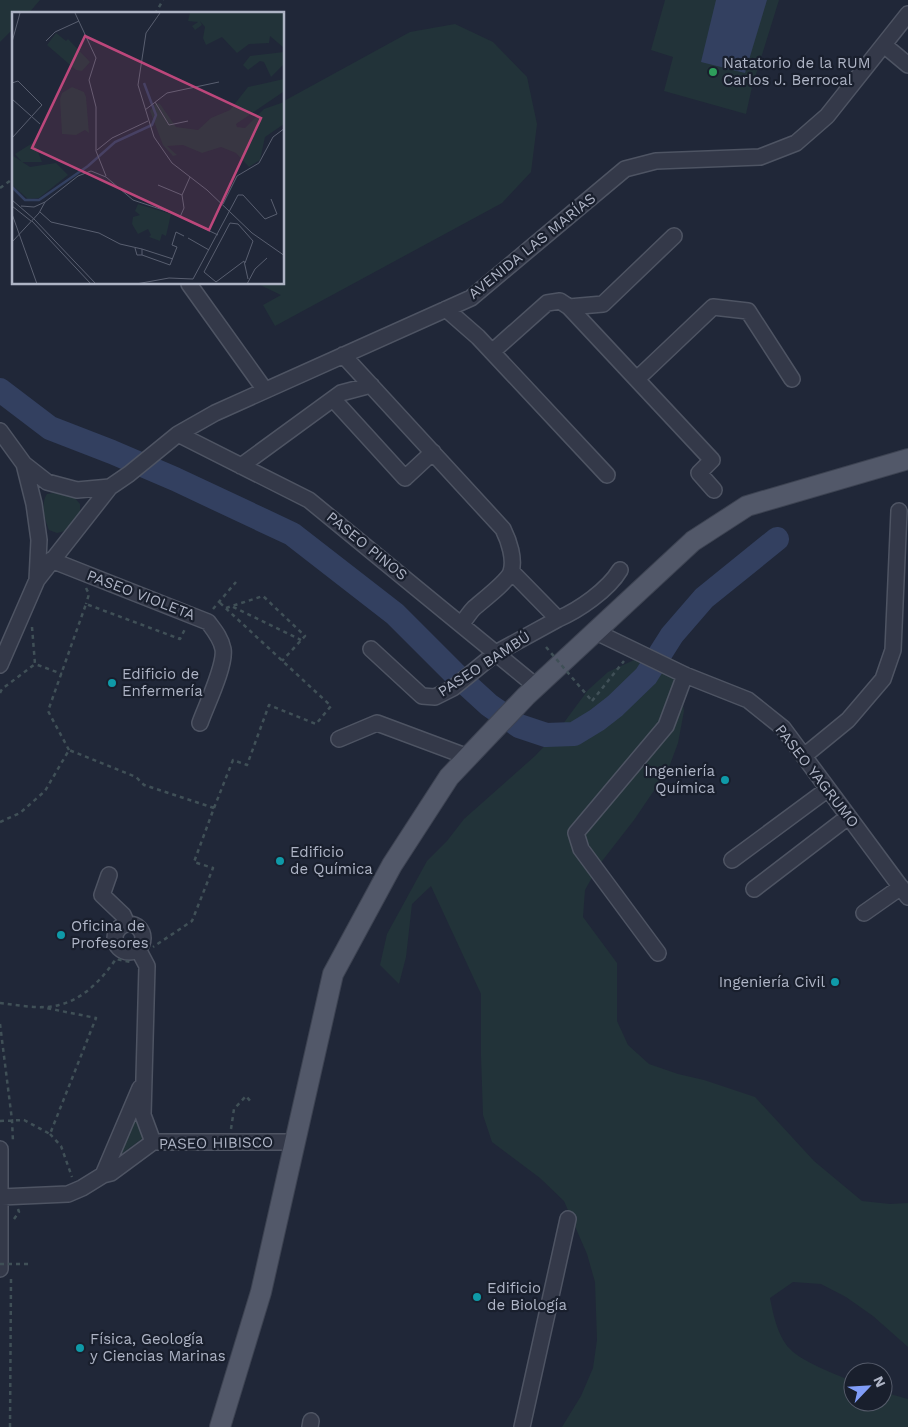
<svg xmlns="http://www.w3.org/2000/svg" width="908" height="1427" viewBox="0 0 908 1427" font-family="'Work Sans',sans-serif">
<rect width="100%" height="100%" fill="#202738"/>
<path fill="#223339" d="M 0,0 L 40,0 L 28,14 L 14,14 L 14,28 L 0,42 Z
M 665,0 L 779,0 L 752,87 L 746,114 L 664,91 L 673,57 L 651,50 Z
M 455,24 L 493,42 L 527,77 L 537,124 L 531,172 L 502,203 L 275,326 L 263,305 L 281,295 L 258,284 L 284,284 L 284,101 L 410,32 Z
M 53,493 L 74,497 L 80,504 L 80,513 L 65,531 L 57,533 L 49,530 C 45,520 40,504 47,494 Z
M 634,660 L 660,664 L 680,683 L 684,711 L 678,743 L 668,770 L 634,820 L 599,865 L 585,890 L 583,917 L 617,963 L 617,1021 L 628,1045 L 649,1064 L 678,1074 L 704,1080 L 755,1097 L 814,1161 L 862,1201 L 890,1204 L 908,1203 L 908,1347 L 873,1316 L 846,1297 L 821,1284 L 793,1282 L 770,1298 C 773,1314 778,1337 790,1349 C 802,1362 836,1374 853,1382 L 853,1402 L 883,1402 L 883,1392 L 908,1399 L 908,1427 L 562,1427 L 581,1396 L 593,1368 L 597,1340 L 595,1282 L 587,1254 L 564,1201 L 540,1178 L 492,1142 L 483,1115 L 481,1056 L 481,994 L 431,886 L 412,904 L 406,957 L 399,984 L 380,965 L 387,934 L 427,861 L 447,841 L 464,819 L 535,756 L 554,736 L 588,690 L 608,672 Z
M 135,1118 L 143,1138 L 120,1155 Z"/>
<path fill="#334060" d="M 716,0 L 767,0 L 745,73 L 701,62 Z"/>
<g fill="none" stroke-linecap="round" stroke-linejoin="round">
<path stroke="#334060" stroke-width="24" d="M 0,390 L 50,428 L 112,452 L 175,479 L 292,534 L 395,614 L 454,673 L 489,705 L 519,726 L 546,735 L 574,734 L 597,720 L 615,706 L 646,676 L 672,635 L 704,598 L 777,539"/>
<defs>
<path id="minor" d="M 884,45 L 908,65
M 189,284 L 265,390
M 569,307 L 603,304 L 674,236
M 446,309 L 478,337 L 607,475
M 493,351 L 547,303 L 560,301 L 569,307 L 712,460 L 699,473 L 714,490
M 343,355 L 503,529 C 509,541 515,559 511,572 C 507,582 483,600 474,608 C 469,613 466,619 461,624
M 637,379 L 713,307 L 748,311 L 792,379
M 333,399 L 405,478 L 433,452
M 0,431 L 24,464 L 34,504 L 39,540 L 37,580 L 0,665
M 178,434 L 309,500 L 537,687
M 24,464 L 47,482 L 77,490 L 110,487
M 241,466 L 341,393 L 371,385
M 51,560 L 208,622 C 214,630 221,638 223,649 C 226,665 206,706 200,723
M 511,571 L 558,619 C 579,610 608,590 620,570
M 37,580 L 110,487 L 129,474 L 178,434 L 215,413 L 471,298 L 625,169 L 656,161 L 760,157 L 796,143 L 827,116 L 908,14
M 594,631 L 685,675 L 748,700 L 783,728 L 908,897
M 371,649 L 422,696 L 435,697 L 453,688 L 496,653 L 558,619
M 339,739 L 377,723 L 468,757
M 804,756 L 848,720 L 883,679 L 893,650 L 899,511
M 732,860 L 828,789
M 109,875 L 102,895 L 123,915 L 127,924
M 754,889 L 848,817
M 864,913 L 901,887
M115 938a14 14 0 1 1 28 0a14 14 0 1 1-28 0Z
M 138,949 L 147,966 L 143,1115 L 153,1142
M 658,953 L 581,849 L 576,833 L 666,726 L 685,675
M 0,1149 L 0,1269
M 103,1175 L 140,1088
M 1,1197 L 68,1194 L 82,1188 L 103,1175 L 111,1173 L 153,1142 L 295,1142
M 310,1427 L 311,1421
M 522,1427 L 568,1219"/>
<path id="major" d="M 220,1427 L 261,1292 L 333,974 L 392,865 L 449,777 L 526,696 L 693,541 L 747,506 L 908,459"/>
</defs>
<use href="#minor" stroke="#4e5463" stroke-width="18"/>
<use href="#major" stroke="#3d4352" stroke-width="22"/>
<path stroke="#405057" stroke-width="2.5" stroke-dasharray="4 4" stroke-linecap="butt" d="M 155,14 L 163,0
M 0,188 L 14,178
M 86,588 L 89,594 L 86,604
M 233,607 L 301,640
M 226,608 L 263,596 L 305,636 L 282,661
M 213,609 L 236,582
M 32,627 L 35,664 L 62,674
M 0,693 L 2,689 L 35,664
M 592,701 L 624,661
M 69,750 L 48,711 L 86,604 L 180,639 L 186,627
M 214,808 L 233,760 L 247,765 L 269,705 L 316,724 L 331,706 L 219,602
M 0,822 L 20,813 L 45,791 L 69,750 L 136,777 L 144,785 L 214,808 L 194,862 L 213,868 L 192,921 L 153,947
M 0,1003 C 19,1005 41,1010 59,1005 C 84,999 102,979 116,959 L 130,962
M 0,1024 L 12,1120 L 13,1142
M 0,1121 L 24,1120 L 50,1134 L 96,1018 L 41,1007
M 231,1129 L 234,1109 L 246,1096 L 251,1102
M 50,1134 L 61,1146 L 72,1177
M 14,1219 L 19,1212 L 18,1209
M 10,1427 L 11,1278"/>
<use href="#minor" stroke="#343949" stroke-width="15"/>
<use href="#major" stroke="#525869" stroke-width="20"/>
<path stroke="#405057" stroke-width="2.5" stroke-dasharray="4 4" stroke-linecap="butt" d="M 546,647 L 592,701
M 0,1264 L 28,1264"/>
</g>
<circle fill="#2e9e5b" stroke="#191f2d" stroke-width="2" cx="713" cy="72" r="5"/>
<g fill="#0f9aa8" stroke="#191f2d" stroke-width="2">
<circle cx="112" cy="683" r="5"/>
<circle cx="725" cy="780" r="5"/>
<circle cx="280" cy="861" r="5"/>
<circle cx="61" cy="935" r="5"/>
<circle cx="835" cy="982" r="5"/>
<circle cx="477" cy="1297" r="5"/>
<circle cx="80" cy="1348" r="5"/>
</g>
<g text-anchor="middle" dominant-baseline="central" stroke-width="4.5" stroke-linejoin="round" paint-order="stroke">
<g font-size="15" fill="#aeb4c5" stroke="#191f2d" text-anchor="start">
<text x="723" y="63">Natatorio de la RUM<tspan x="723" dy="17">Carlos J. Berrocal</tspan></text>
<text x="122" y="674">Edificio de<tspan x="122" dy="17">Enfermería</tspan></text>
<text x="715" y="771" text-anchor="end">Ingeniería<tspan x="715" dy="17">Química</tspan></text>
<text x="290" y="852">Edificio<tspan x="290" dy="17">de Química</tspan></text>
<text x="71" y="926">Oficina de<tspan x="71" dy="17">Profesores</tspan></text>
<text x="825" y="982" text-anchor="end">Ingeniería Civil</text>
<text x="487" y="1288">Edificio<tspan x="487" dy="17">de Biología</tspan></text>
<text x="90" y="1339">Física, Geología<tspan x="90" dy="17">y Ciencias Marinas</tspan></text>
</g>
<g font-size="15" fill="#aeb4c5" stroke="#191f2d">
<text transform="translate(532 246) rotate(-39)">AVENIDA LAS MARÍAS</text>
<text transform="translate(367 546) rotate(39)">PASEO PINOS</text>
<text transform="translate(141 595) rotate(21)">PASEO VIOLETA</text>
<text transform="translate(484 664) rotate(-33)">PASEO BAMBÚ</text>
<text transform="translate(817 776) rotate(52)">PASEO YAGRUMO</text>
<text transform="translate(216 1143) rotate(-1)">PASEO HIBISCO</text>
</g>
</g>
<g transform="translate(12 12)">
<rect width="272" height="272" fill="#202738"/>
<path d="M 178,1 L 272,1 L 272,36 L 258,24 L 257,31 L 237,32 L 225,41 L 210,25 L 194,33 L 191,26 L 193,15 L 188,9 L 190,13 L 183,18 L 180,14 L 186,10 L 176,9 ZM 44,21 L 54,29 L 56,27 L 78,50 L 70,59 L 64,58 L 35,33 ZM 272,40 L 272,52 L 259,65 L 252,50 L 248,49 L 236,58 L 231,53 L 238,44 ZM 272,67 L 271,80 L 224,112 L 225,115 L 233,116 L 252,97 L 272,90 L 272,112 L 253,125 L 248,148 L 237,155 L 224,141 L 209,135 L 190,141 L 171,133 L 155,134 L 165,143 L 161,144 L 151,133 L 138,99 L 144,91 L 148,92 L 164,115 L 186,118 L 199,106 L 218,98 L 236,75 ZM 60,75 L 72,80 L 74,85 L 77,121 L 73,118 L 64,123 L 50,122 L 48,87 L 50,81 ZM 22,130 L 30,150 L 10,150 L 3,142 ZM 1,144 L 18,155 L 44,151 L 56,163 L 27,186 L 16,187 L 0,173 ZM 126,192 L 159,202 L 154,224 L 150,222 L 148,229 L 137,225 L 139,223 L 136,217 L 126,222 L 120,212 L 121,205 L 128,203 L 123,199 Z" fill="#223339"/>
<path fill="none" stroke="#334060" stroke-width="2.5" d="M 0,175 L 13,188 L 27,188 L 76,154 L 103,130 L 140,113 L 144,103 L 132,71"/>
<path fill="none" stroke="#595f70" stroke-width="1" d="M 63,1 L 84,46 L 77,68 L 84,95 L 84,139 L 94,164M 148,1 L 134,21 L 126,73 L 142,125 L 160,151 L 195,178 L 240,221 L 273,244M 34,29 L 43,20 L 67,9M 0,30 L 8,1M 0,71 L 6,69 L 30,93 L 0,126M 0,87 L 28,112M 143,90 L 157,113 L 176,109M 133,98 L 155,81 L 207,70M 85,138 L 100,126 L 136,109M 146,173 L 170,183M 0,188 L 22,207M 211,192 L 225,164 L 247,151 L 261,125 L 273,116M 0,194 L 19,209M 9,194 L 22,195 L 33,190M 28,200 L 39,210 L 87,221 L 108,232 L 130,237 L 130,243 L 125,243 L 123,236M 0,202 L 25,272M 168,205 L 172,196 L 170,183 L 178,165M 22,207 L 84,272M 20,209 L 79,272M 176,226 L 197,238M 0,230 L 27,201 L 33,190 L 66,164 L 79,159 L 94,165 L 121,188 L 160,201 L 206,223M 130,237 L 161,247M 130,243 L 158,253 L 165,235 L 160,233 L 164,220 L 172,224M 233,251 L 241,229 L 226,212 L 218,211 L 192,260 L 204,270 L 232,249 L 236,267M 124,272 L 157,266 L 181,267 L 226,183 L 231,183 L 253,207 L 265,202 L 259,187M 235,272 L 243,257 L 255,246"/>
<path fill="#bc477b" fill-opacity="0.15" stroke="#bc477b" stroke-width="2.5" d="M 73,24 L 249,106 L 197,218 L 20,136 Z"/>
<rect width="272" height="272" fill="none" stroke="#aeb4c5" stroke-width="2.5"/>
</g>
<g transform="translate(868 1387) rotate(65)"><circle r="24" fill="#191f2d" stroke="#555b6a"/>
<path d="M0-4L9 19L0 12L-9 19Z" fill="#809df8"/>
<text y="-8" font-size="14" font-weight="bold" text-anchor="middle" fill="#aeb4c5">N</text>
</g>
</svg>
